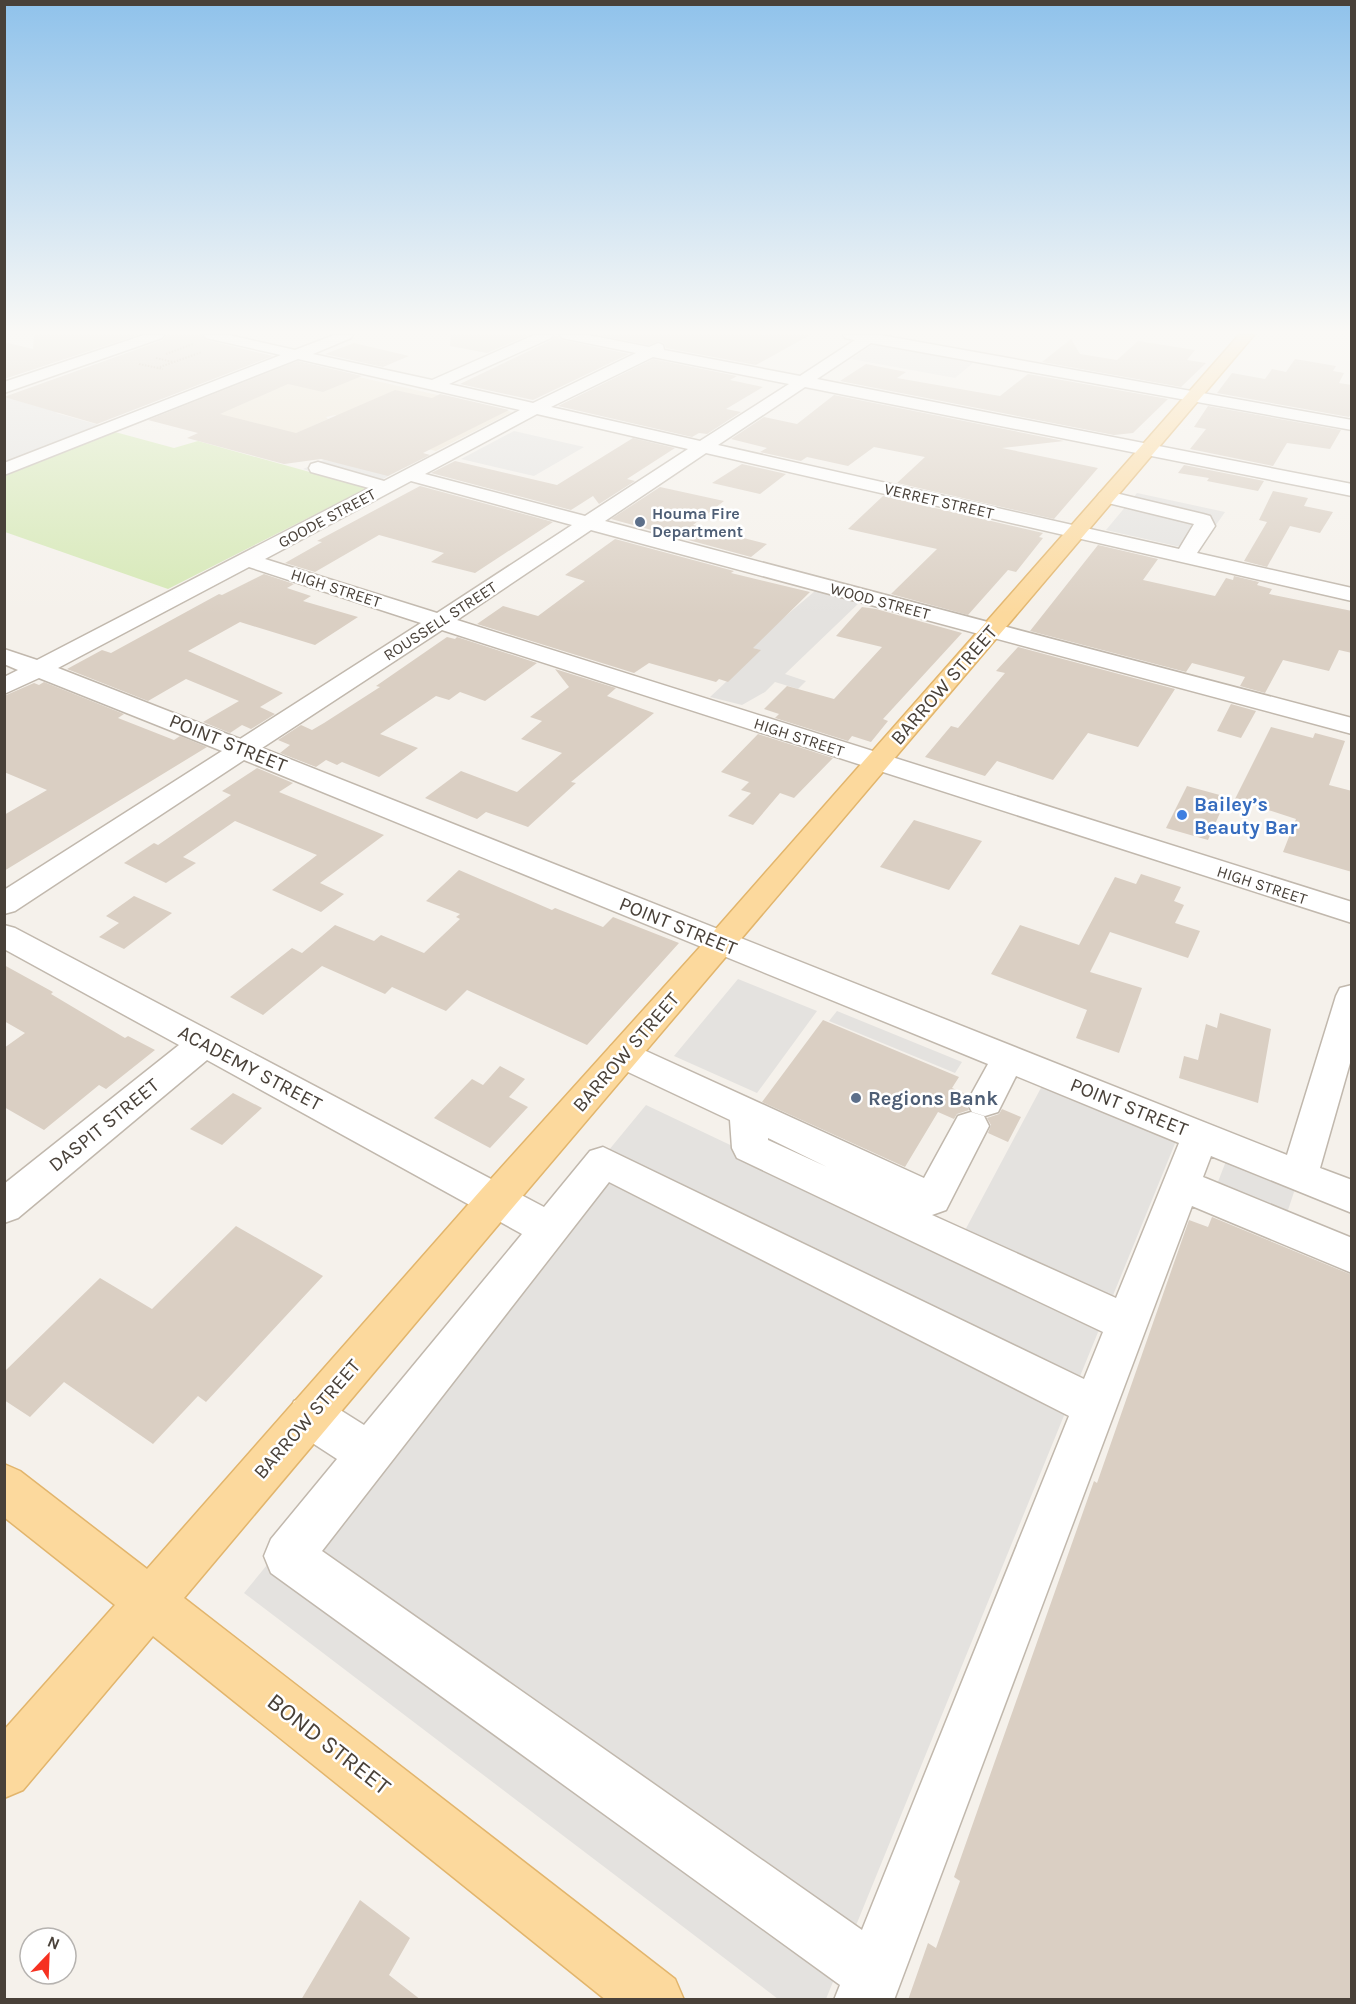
<svg xmlns="http://www.w3.org/2000/svg" width="1356" height="2004" viewBox="0 0 1356 2004" font-family="Karla,sans-serif">
<rect width="100%" height="100%" fill="#f5f1eb"/>
<path fill="#eee5d5" d="M 293,362 L 512,412 L 436,451 L 414,446 L 335,415 L 326,417 L 328,419 L 288,437 L 262,425 L 248,421 L 239,424 L 180,406 Z"/>
<path fill="#d5e8b5" d="M 115,432 L 174,448 L 198,441 L 367,488 L 168,589 L 5,532 L 5,476 Z"/>
<path fill="#e4e2df" d="M 873,344 L 973,363 L 955,378 L 851,359 Z
M 4,397 L 58,412 L 56,413 L 99,425 L 5,463 Z
M 514,431 L 584,447 L 534,476 L 461,459 Z
M 324,460 L 372,470 L 390,475 L 367,488 L 303,469 Z
M 1137,493 L 1225,512 L 1198,551 L 1106,530 Z
M 815,591 L 859,603 L 785,674 L 806,681 L 798,689 L 775,682 L 765,692 L 742,705 L 710,697 L 760,650 L 749,647 Z
M 738,979 L 817,1011 L 757,1093 L 674,1056 Z
M 837,1011 L 962,1062 L 955,1073 L 829,1021 Z
M 1042,1086 L 1176,1141 L 826,1999 L 778,1999 L 244,1593 L 646,1105 L 954,1251 Z
M 1226,1161 L 1295,1189 L 1286,1216 L 1216,1187 Z"/>
<path fill="#dacfc3" d="M 34,335 L 138,335 L 4,379 L 4,342 L 33,349 Z
M 166,335 L 202,335 L 206,340 L 273,356 L 97,424 L 4,397 L 163,340 Z
M 451,335 L 529,335 L 487,353 L 450,346 Z
M 555,335 L 562,340 L 629,354 L 533,400 L 460,384 L 552,340 Z
M 598,335 L 810,335 L 756,365 L 666,348 L 664,343 L 659,341 L 649,345 Z
M 1071,339 L 1080,354 L 1117,360 L 1138,341 L 1195,350 L 1187,360 L 1206,363 L 1181,387 L 1042,362 Z
M 354,343 L 409,356 L 383,367 L 325,354 Z
M 653,359 L 737,376 L 730,380 L 763,387 L 726,409 L 741,412 L 707,434 L 699,433 L 692,437 L 558,406 Z
M 1295,359 L 1336,366 L 1333,371 L 1344,373 L 1339,383 L 1352,385 L 1352,412 L 1349,417 L 1217,393 L 1232,373 L 1265,379 L 1272,369 L 1286,372 Z
M 298,361 L 362,376 L 323,392 L 288,384 L 220,414 L 296,433 L 395,390 L 432,398 L 440,394 L 509,410 L 423,453 L 430,455 L 388,476 L 321,459 L 284,464 L 187,438 L 198,433 L 148,420 Z
M 866,364 L 906,372 L 897,378 L 1000,396 L 1028,374 L 1168,399 L 1133,433 L 1114,435 L 840,381 Z
M 834,395 L 1064,441 L 1002,448 L 1098,468 L 1054,519 L 897,483 L 925,457 L 874,447 L 848,466 L 807,457 L 801,461 L 760,452 L 767,448 L 731,439 L 764,417 L 797,424 Z
M 1208,406 L 1341,430 L 1330,449 L 1287,443 L 1273,466 L 1190,449 L 1206,429 L 1194,427 Z
M 633,438 L 675,448 L 627,479 L 635,481 L 599,504 L 593,496 L 571,510 L 431,473 L 455,461 L 557,485 Z
M 742,464 L 786,474 L 760,494 L 712,483 Z
M 1184,465 L 1264,481 L 1258,491 L 1207,481 L 1209,478 L 1178,473 Z
M 420,486 L 553,522 L 475,573 L 431,562 L 444,553 L 379,535 L 315,572 L 285,563 L 322,542 L 317,541 Z
M 660,487 L 724,501 L 693,525 L 767,544 L 751,557 L 611,519 Z
M 1273,491 L 1308,498 L 1304,506 L 1333,512 L 1320,533 L 1290,526 L 1267,567 L 1244,561 L 1267,522 L 1259,520 Z
M 883,496 L 1043,533 L 1039,537 L 1043,538 L 1016,572 L 1008,570 L 968,615 L 891,594 L 937,549 L 848,529 Z
M 615,539 L 734,571 L 731,573 L 810,592 L 753,648 L 761,650 L 728,682 L 719,679 L 716,682 L 649,663 L 634,673 L 477,624 L 503,606 L 538,616 L 585,581 L 565,575 Z
M 1098,545 L 1158,559 L 1143,580 L 1215,596 L 1226,578 L 1233,580 L 1234,576 L 1259,582 L 1257,585 L 1272,589 L 1269,594 L 1352,611 L 1352,653 L 1339,650 L 1329,671 L 1283,660 L 1265,693 L 1240,686 L 1245,677 L 1192,663 L 1186,672 L 1030,631 Z
M 264,574 L 294,584 L 287,588 L 311,596 L 303,601 L 358,617 L 315,645 L 240,622 L 188,651 L 283,693 L 260,707 L 275,714 L 251,729 L 242,725 L 230,733 L 203,722 L 239,701 L 186,679 L 148,701 L 67,669 L 102,650 L 111,653 L 219,594 L 222,595 Z
M 862,607 L 876,609 L 962,633 L 883,719 L 888,721 L 871,742 L 852,736 L 848,741 L 775,718 L 779,714 L 764,709 L 787,686 L 834,699 L 882,647 L 836,636 Z
M 447,637 L 455,639 L 457,637 L 537,663 L 485,701 L 460,692 L 449,700 L 436,696 L 380,734 L 418,748 L 379,777 L 342,762 L 337,765 L 326,760 L 316,767 L 280,753 L 290,745 L 278,740 L 301,725 L 312,730 L 324,723 L 380,687 L 376,686 Z
M 1018,647 L 1175,689 L 1138,747 L 1088,733 L 1053,780 L 997,761 L 985,776 L 925,757 L 951,726 L 958,728 L 1005,673 L 996,671 Z
M 555,669 L 616,688 L 607,696 L 654,713 L 571,782 L 576,783 L 528,827 L 486,812 L 477,819 L 425,798 L 461,771 L 517,792 L 562,753 L 521,739 L 542,721 L 530,717 L 569,687 Z
M 44,682 L 124,714 L 118,718 L 174,740 L 180,736 L 207,747 L 4,871 L 4,815 L 47,790 L 4,772 L 4,696 L 34,683 L 39,685 Z
M 1231,704 L 1256,711 L 1241,738 L 1217,731 Z
M 1271,727 L 1313,738 L 1315,733 L 1345,741 L 1329,785 L 1352,791 L 1352,872 L 1283,852 L 1296,819 L 1235,799 Z
M 758,734 L 833,758 L 794,798 L 780,793 L 753,825 L 728,816 L 751,793 L 741,790 L 749,782 L 721,772 Z
M 257,768 L 293,783 L 279,792 L 384,835 L 320,883 L 344,894 L 321,912 L 272,890 L 317,855 L 235,821 L 183,857 L 196,863 L 166,883 L 124,863 L 154,843 L 158,845 L 231,795 L 222,791 Z
M 1187,786 L 1227,797 L 1208,840 L 1166,828 Z
M 914,820 L 982,841 L 949,890 L 880,867 Z
M 459,870 L 552,910 L 555,908 L 603,927 L 613,917 L 679,943 L 587,1045 L 467,990 L 446,1011 L 392,987 L 385,994 L 322,966 L 263,1015 L 230,997 L 292,948 L 302,953 L 335,925 L 374,941 L 381,935 L 424,953 L 460,919 L 456,917 L 460,914 L 426,901 Z
M 1141,874 L 1181,887 L 1174,901 L 1184,905 L 1175,923 L 1200,931 L 1188,958 L 1110,932 L 1090,972 L 1142,988 L 1119,1053 L 1076,1038 L 1087,1010 L 991,974 L 1020,925 L 1079,945 L 1115,877 L 1136,884 Z
M 134,896 L 172,913 L 124,949 L 99,937 L 119,923 L 106,916 Z
M 4,965 L 53,992 L 51,994 L 125,1038 L 128,1036 L 155,1050 L 106,1089 L 99,1085 L 44,1130 L 4,1107 L 4,1048 L 25,1033 L 4,1021 Z
M 1220,1013 L 1271,1029 L 1258,1103 L 1179,1078 L 1184,1056 L 1198,1060 L 1206,1024 L 1217,1028 Z
M 823,1020 L 959,1077 L 952,1088 L 968,1095 L 965,1103 L 969,1110 L 957,1114 L 954,1119 L 938,1112 L 905,1167 L 762,1102 Z
M 500,1066 L 525,1079 L 509,1097 L 528,1107 L 490,1148 L 434,1118 L 472,1079 L 483,1085 Z
M 233,1093 L 262,1108 L 222,1145 L 190,1129 Z
M 1002,1109 L 1021,1117 L 1008,1142 L 988,1133 L 991,1125 L 987,1118 L 999,1114 Z
M 1212,1217 L 1352,1275 L 1352,2000 L 908,2000 L 928,1943 L 936,1948 L 960,1881 L 954,1877 L 1094,1481 L 1097,1483 L 1189,1220 L 1208,1227 Z
M 236,1226 L 323,1276 L 206,1402 L 198,1396 L 153,1444 L 64,1382 L 30,1417 L 4,1400 L 4,1372 L 100,1278 L 152,1309 Z
M 360,1900 L 410,1938 L 389,1975 L 421,2000 L 301,2000 Z"/>
<g fill="none" stroke-linecap="round" stroke-linejoin="round">
<defs>
<path id="minor" d="M 144,335 L 164,335 L 162,338 L 4,393 L 4,382 Z
M 204,335 L 229,335 L 295,350 L 334,335 L 353,335 L 351,338 L 313,354 L 432,380 L 534,335 L 553,335 L 551,338 L 449,384 L 533,403 L 636,353 L 567,339 L 562,338 L 560,335 L 588,335 L 649,347 L 658,343 L 663,345 L 664,350 L 800,376 L 855,340 L 845,338 L 843,335 L 880,335 L 1352,420 L 1352,430 L 871,343 L 817,379 L 1352,484 L 1352,496 L 805,387 L 718,445 L 1179,549 L 1194,524 L 1100,501 L 1097,497 L 1100,493 L 1107,491 L 1203,514 L 1210,516 L 1215,526 L 1197,553 L 1352,588 L 1352,601 L 706,453 L 605,521 L 1352,718 L 1352,734 L 591,530 L 457,620 L 1352,902 L 1352,923 L 442,630 L 262,748 L 1287,1155 L 1336,996 L 1340,988 L 1352,985 L 1352,1056 L 1320,1168 L 1352,1180 L 1352,1213 L 1211,1156 L 1203,1177 L 1352,1238 L 1352,1273 L 1192,1206 L 894,2000 L 834,2000 L 840,1985 L 271,1573 L 264,1556 L 271,1539 L 337,1459 L 294,1431 L 288,1416 L 294,1401 L 310,1395 L 326,1401 L 364,1425 L 522,1234 L 207,1060 L 18,1218 L 4,1223 L 4,1184 L 179,1045 L 4,949 L 4,925 L 15,928 L 544,1207 L 590,1151 L 603,1147 L 1084,1379 L 1103,1332 L 737,1158 L 732,1148 L 730,1120 L 611,1064 L 606,1055 L 611,1046 L 623,1042 L 635,1046 L 924,1178 L 958,1116 L 971,1112 L 984,1116 L 989,1126 L 946,1210 L 932,1215 L 1116,1298 L 1179,1143 L 1016,1076 L 998,1112 L 985,1116 L 972,1112 L 967,1102 L 988,1064 L 244,760 L 15,911 L 4,914 L 4,890 L 222,751 L 39,678 L 4,694 L 4,677 L 18,670 L 4,664 L 4,649 L 37,660 L 369,488 L 311,472 L 309,468 L 311,464 L 318,462 L 384,481 L 520,410 L 298,359 L 4,475 L 4,463 L 281,355 L 206,338 ZM 653,357 L 789,384 L 700,441 L 551,407 ZM 537,414 L 688,449 L 585,516 L 425,474 ZM 411,481 L 572,525 L 437,613 L 265,559 ZM 249,567 L 421,623 L 240,739 L 58,668 ZM 768,1138 L 827,1167 L 768,1140 ZM 609,1182 L 1069,1416 L 862,1930 L 322,1551 Z"/>
<path id="major" d="M 1239,335 L 1254,335 L 509,1212 L 184,1598 L 675,1979 L 684,2000 L 606,2000 L 153,1636 L 23,1790 L 4,1798 L 4,1730 L 115,1605 L 4,1517 L 4,1464 L 20,1471 L 147,1569 L 481,1190 L 700,947 Z"/>
</defs>
<use href="#minor" stroke="#c1b8ad" stroke-width="3"/>
<use href="#major" stroke="#e2b56c" stroke-width="3"/>
<path stroke="#c2b39f" stroke-width="2" stroke-dasharray="1.5 1.5" stroke-linecap="butt" d="M 166,354 L 193,344
M 156,358 L 173,362
M 139,364 L 163,369
M 157,368 L 202,352"/>
<use href="#minor" fill="#fff" fill-rule="evenodd"/>
<use href="#major" fill="#fcd99d" fill-rule="evenodd"/>
</g>
<linearGradient id="sky" x2="0" y2="1"><stop stop-color="#8fc2eb"/><stop offset="0.54" stop-color="#faf9f6"/><stop offset="1" stop-color="#faf9f6" stop-opacity="0"/></linearGradient>
<rect width="1356" height="615" fill="url(#sky)"/>
<g fill="#5c6f8a" stroke="#fff" stroke-width="2">
<circle cx="640" cy="522" r="6"/>
<circle cx="856" cy="1098" r="6"/>
</g>
<circle fill="#3f7fe0" stroke="#fff" stroke-width="2" cx="1182" cy="815" r="6"/>
<g text-anchor="middle" dominant-baseline="central" stroke-width="5" stroke-linejoin="round" paint-order="stroke">
<g font-size="16" fill="#494139" stroke="#fff">
<text transform="translate(939 501) rotate(13)">VERRET STREET</text>
<text transform="translate(327 518) rotate(-28)">GOODE STREET</text>
<text transform="translate(336 588) rotate(18)">HIGH STREET</text>
<text transform="translate(880 601) rotate(15)">WOOD STREET</text>
<text transform="translate(440 621) rotate(-33)">ROUSSELL STREET</text>
<text transform="translate(799 737) rotate(18)">HIGH STREET</text>
<text transform="translate(1262 885) rotate(18)">HIGH STREET</text>
</g>
<g font-size="16" font-weight="bold" fill="#4e5e75" stroke="#fff" text-anchor="start">
<text x="652" y="513">Houma Fire<tspan x="652" dy="18">Department</tspan></text>
</g>
<g font-size="20" fill="#494139" stroke="#fff">
<text transform="translate(944 685) rotate(-49)">BARROW STREET</text>
<text transform="translate(228 743) rotate(22)">POINT STREET</text>
<text transform="translate(678 926) rotate(22)">POINT STREET</text>
<text transform="translate(626 1052) rotate(-49)">BARROW STREET</text>
<text transform="translate(250 1068) rotate(28)">ACADEMY STREET</text>
<text transform="translate(1129 1107) rotate(22)">POINT STREET</text>
<text transform="translate(104 1125) rotate(-39)">DASPIT STREET</text>
<text transform="translate(307 1419) rotate(-49)">BARROW STREET</text>
</g>
<g font-size="20" font-weight="bold" fill="#366cbe" stroke="#fff" text-anchor="start">
<text x="1194" y="804">Bailey’s<tspan x="1194" dy="23">Beauty Bar</tspan></text>
</g>
<g font-size="20" font-weight="bold" fill="#4e5e75" stroke="#fff" text-anchor="start">
<text x="868" y="1098">Regions Bank</text>
</g>
<g font-size="24" fill="#494139" stroke="#fff">
<text transform="translate(329 1744) rotate(38)">BOND STREET</text>
</g>
</g>
<rect width="1356" height="2004" fill="none" stroke="#494139" stroke-width="12"/>
<g transform="translate(48 1956) rotate(23)"><circle r="28" fill="#ffffff" stroke="#b6b3b0" stroke-width="1.5"/>
<path d="M0-4.5L10 22L0 15L-10 22Z" fill="#f63121"/>
<text y="-9" font-size="16" font-weight="bold" text-anchor="middle" fill="#494139">N</text>
</g>
</svg>
